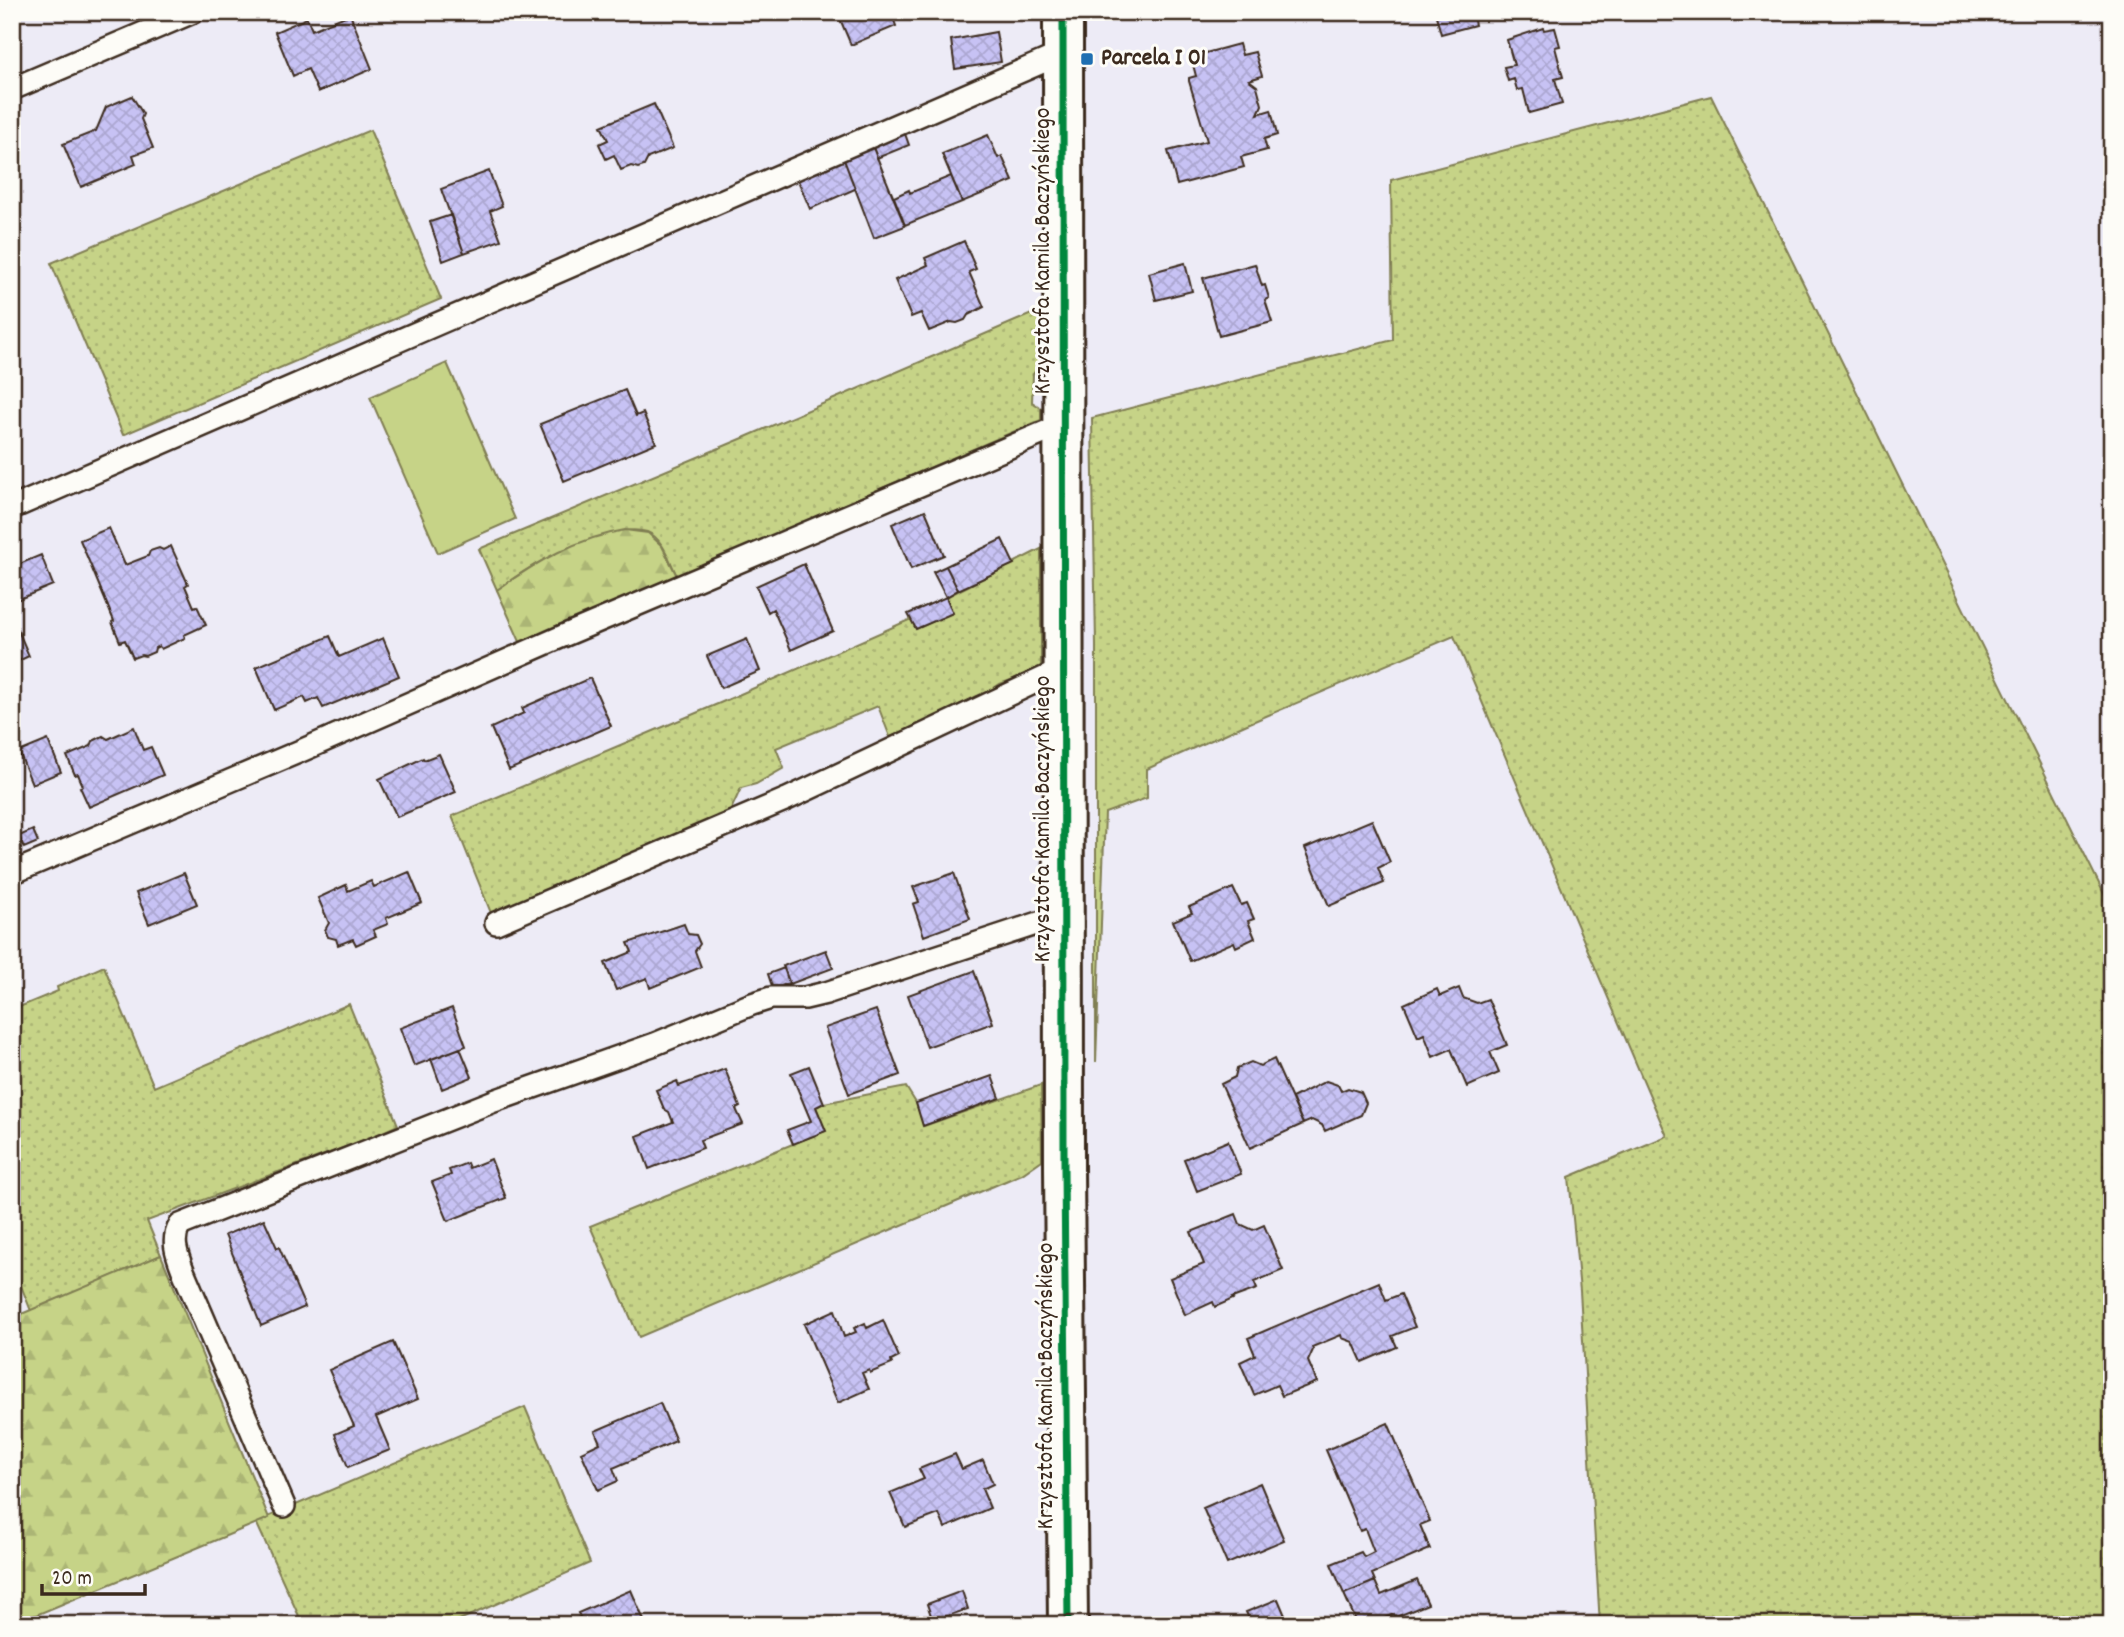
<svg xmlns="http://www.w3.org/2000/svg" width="2124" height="1637" viewBox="0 0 2124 1637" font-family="Dekko,sans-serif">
<defs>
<pattern id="grass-dots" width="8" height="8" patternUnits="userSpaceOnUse" patternTransform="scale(1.75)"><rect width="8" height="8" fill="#c6d387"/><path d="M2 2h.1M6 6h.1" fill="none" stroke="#abb574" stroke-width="1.8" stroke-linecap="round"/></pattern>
<pattern id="forest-firs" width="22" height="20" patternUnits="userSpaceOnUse" patternTransform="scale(1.75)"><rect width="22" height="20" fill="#c6d387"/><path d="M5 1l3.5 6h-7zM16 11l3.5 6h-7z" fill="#abb574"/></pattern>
<pattern id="building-cross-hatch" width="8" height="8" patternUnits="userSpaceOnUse" patternTransform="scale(1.75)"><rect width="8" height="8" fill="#c7c2f4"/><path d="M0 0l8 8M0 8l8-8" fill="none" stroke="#aca7d1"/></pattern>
</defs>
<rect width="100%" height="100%" fill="#edebf6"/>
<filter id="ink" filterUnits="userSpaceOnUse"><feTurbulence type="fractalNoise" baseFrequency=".0143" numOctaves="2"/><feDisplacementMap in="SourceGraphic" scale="14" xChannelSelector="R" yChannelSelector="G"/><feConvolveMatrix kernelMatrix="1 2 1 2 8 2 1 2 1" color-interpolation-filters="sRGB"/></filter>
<g filter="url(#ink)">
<path fill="url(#grass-dots)" stroke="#807e52" stroke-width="2" d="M 1711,96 L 2112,910 L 2112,1625 L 1600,1625 L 1580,1291 L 1569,1177 L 1667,1136 L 1454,636 L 1245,725 L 1147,769 L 1147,798 L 1105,813 L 1096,1062 L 1096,645 L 1092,418 L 1393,340 L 1391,180 Z
M 370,130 L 441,299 L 123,435 L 51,263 Z
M 1041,310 L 1041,364 L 1033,374 L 1032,402 L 1041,408 L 1041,420 L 677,576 C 670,562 663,538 647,532 C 630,527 614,533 599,538 C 558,550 531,565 497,590 L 479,549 L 741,439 Z
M 1041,549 L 1041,669 L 1000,684 L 970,705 L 890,737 L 878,706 L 776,748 L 784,768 L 756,784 L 741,788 L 729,814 L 491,913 L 452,816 L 720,703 L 911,619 L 916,629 L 952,613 L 946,597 Z
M 104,966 L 154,1087 L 349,1004 L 398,1125 L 372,1137 L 147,1221 L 161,1255 L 31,1311 L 12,1263 L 12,1010 L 58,991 L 57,987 Z
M 1041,1085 L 1042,1160 L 1022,1174 L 639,1337 L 590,1226 L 825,1131 L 816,1107 L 824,1103 L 906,1087 L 916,1103 L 924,1126 Z
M 525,1407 L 590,1563 L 448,1625 L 303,1625 L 256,1522 Z"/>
<path fill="url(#forest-firs)" stroke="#807e52" stroke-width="2" d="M 625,530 L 648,533 L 662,546 L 677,576 L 521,644 L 497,590 C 536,562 577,538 625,530 Z
M 161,1255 L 269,1518 L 12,1625 L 12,1318 Z"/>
<path fill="#c6d387" stroke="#807e52" stroke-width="2" d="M 447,363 L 515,519 L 438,553 L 370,397 Z"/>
<path fill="url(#building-cross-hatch)" stroke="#3b2a1e" stroke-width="2" d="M 837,12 L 891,12 L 896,26 L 851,45 Z
M 1435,12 L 1472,12 L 1475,25 L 1441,34 Z
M 350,14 L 372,69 L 318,92 L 308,69 L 293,76 L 275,32 L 307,18 L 312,30 Z
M 1543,28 L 1544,30 L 1555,28 L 1560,46 L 1555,47 L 1563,77 L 1555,79 L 1562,104 L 1529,113 L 1523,89 L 1517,90 L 1514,79 L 1508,81 L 1504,67 L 1514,65 L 1507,40 Z
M 996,32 L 1001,62 L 955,69 L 951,40 Z
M 1239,44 L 1242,55 L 1255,52 L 1262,76 L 1249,80 L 1257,86 L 1262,105 L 1258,114 L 1271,110 L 1277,135 L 1264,139 L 1267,150 L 1241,157 L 1244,167 L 1177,185 L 1168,151 L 1207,141 L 1189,81 L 1189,78 L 1196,76 L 1191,57 Z
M 132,96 L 143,114 L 141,119 L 153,148 L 133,155 L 136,164 L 81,187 L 63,144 L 96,131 L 106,107 Z
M 654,104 L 673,148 L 648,158 L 644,166 L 638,168 L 631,166 L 621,170 L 614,155 L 606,159 L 599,144 L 608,140 L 601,126 Z
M 904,131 L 909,145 L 877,158 L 872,145 Z
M 988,135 L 998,158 L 1002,156 L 1013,181 L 962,202 L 942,154 Z
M 872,145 L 905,226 L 874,238 L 843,157 Z
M 843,157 L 855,189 L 810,209 L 797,178 Z
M 489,171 L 502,206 L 490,211 L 501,240 L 464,253 L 441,189 Z
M 951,176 L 962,202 L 905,225 L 894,197 L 909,190 L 910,193 Z
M 451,215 L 464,253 L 443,261 L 430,222 Z
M 964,241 L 976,269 L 969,272 L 984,307 L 968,315 L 965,320 L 957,323 L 951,322 L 929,331 L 921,313 L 911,317 L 895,280 L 928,265 L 925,258 Z
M 1185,263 L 1192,291 L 1156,300 L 1149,273 Z
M 1255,264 L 1262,286 L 1265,285 L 1269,298 L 1265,300 L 1272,322 L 1219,336 L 1203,278 Z
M 625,390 L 636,416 L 643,413 L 656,443 L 564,481 L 540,424 Z
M 925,510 L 944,555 L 911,569 L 892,524 Z
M 109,528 L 125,565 L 148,556 L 150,551 L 159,548 L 163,550 L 171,546 L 188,584 L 185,586 L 194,607 L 197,606 L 206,625 L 184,635 L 185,638 L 161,649 L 159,646 L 155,648 L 154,652 L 145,656 L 141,655 L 133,658 L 125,640 L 120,642 L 112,622 L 114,621 L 80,540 Z
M 1002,539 L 1014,564 L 958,590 L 946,566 Z
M 41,555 L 53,585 L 12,602 L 12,586 L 18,583 L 12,567 Z
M 804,564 L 833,631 L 791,650 L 773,609 L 768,612 L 756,586 Z
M 946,566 L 958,590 L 946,597 L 933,572 Z
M 946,597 L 953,613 L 916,629 L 908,614 Z
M 12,616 L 29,656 L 14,663 L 12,661 Z
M 330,636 L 339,657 L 383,638 L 399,676 L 323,708 L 318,698 L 307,703 L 304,697 L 274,710 L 256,667 Z
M 747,639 L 760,671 L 721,688 L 707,656 Z
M 590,678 L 611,726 L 509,770 L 491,728 L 524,713 L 522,708 Z
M 134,727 L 143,750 L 151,747 L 163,775 L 89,807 L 80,787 L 83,786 L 78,774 L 75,775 L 67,756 L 91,746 L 93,741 L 103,736 L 108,739 Z
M 48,740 L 61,772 L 32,784 L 19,752 Z
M 439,754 L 456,792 L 397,817 L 379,779 L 423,758 L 424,760 Z
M 1372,820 L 1390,862 L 1378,868 L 1384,883 L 1329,906 L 1305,848 Z
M 33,830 L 38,842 L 24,848 L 19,836 Z
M 409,872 L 422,903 L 386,918 L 388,924 L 373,930 L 376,936 L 356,945 L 353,939 L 338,945 L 336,939 L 328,937 L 325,930 L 329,923 L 318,898 L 346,885 L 348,891 L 371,881 L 374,887 Z
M 184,873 L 197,904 L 149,924 L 136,893 Z
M 954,873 L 970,919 L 924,936 L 913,904 L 919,902 L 913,887 Z
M 1233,888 L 1241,905 L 1247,903 L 1254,919 L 1248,921 L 1255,938 L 1236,947 L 1234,942 L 1190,961 L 1173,921 L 1192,913 L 1189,907 Z
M 684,924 L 688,934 L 696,935 L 700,944 L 695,951 L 701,967 L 650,988 L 647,978 L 616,990 L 605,963 L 632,952 L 628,943 Z
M 826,950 L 833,968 L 790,984 L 783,966 Z
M 784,968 L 789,983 L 773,989 L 768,974 Z
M 974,971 L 993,1023 L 927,1047 L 908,995 Z
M 1459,988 L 1463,998 L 1477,1003 L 1488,999 L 1507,1045 L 1490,1052 L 1499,1073 L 1467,1087 L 1451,1049 L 1433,1057 L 1424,1034 L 1418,1037 L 1404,1004 L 1437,989 L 1440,996 Z
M 452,1008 L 466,1046 L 414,1066 L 400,1028 Z
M 876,1010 L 900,1075 L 849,1094 L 825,1028 Z
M 460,1048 L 472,1077 L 442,1089 L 431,1059 Z
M 1274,1059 L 1303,1124 L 1250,1148 L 1221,1084 L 1235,1077 L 1237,1068 L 1251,1062 L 1260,1066 Z
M 809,1066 L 824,1103 L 816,1107 L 826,1131 L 793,1144 L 787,1130 L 811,1121 L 791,1073 Z
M 725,1069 L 740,1107 L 736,1109 L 743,1124 L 700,1140 L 703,1148 L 649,1169 L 637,1136 L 673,1122 L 669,1112 L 664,1109 L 656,1090 L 677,1081 L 679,1086 Z
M 992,1076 L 1000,1098 L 923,1126 L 916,1103 Z
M 1326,1081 L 1338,1085 L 1341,1091 L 1348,1088 L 1361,1092 L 1366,1103 L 1361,1115 L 1325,1131 L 1322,1125 L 1312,1120 L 1303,1124 L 1292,1098 Z
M 1228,1141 L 1241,1174 L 1197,1191 L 1184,1159 Z
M 491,1159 L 506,1198 L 448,1221 L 432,1182 L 451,1175 L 449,1170 L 467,1163 L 469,1168 Z
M 1236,1214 L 1240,1224 L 1253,1230 L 1264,1225 L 1283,1270 L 1254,1282 L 1257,1289 L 1232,1298 L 1233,1299 L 1215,1307 L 1213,1302 L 1185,1315 L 1170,1278 L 1204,1264 L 1191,1232 Z
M 264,1219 L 277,1248 L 279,1247 L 305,1307 L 261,1326 L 225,1235 Z
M 1379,1282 L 1386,1300 L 1401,1294 L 1415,1327 L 1392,1336 L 1397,1347 L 1362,1362 L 1353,1342 L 1342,1338 L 1341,1335 L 1312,1347 L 1313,1350 L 1308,1361 L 1317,1382 L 1282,1396 L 1277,1385 L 1254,1395 L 1240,1362 L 1255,1355 L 1248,1338 Z
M 835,1310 L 844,1337 L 856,1332 L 854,1328 L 865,1323 L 867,1328 L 883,1320 L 899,1357 L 891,1361 L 892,1364 L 870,1373 L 869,1370 L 862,1373 L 869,1389 L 838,1403 L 804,1324 Z
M 393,1342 L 418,1399 L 376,1417 L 390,1450 L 348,1467 L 335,1434 L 354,1426 L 329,1370 Z
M 660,1403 L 676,1441 L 613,1468 L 618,1481 L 598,1490 L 581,1452 L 600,1443 L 595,1431 Z
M 1388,1423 L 1430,1521 L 1420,1525 L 1430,1549 L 1372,1574 L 1375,1581 L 1344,1594 L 1331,1564 L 1361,1552 L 1364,1557 L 1374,1552 L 1365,1529 L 1360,1531 L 1326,1450 Z
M 955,1454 L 962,1469 L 983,1460 L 993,1484 L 982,1489 L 990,1508 L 945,1528 L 939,1514 L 905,1527 L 890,1493 L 924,1479 L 919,1469 Z
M 1260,1483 L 1284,1540 L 1227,1564 L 1203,1508 Z
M 1417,1580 L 1428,1604 L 1396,1617 L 1394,1614 L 1368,1625 L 1358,1625 L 1344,1594 L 1375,1581 L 1381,1595 Z
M 631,1590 L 646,1625 L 563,1625 L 580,1617 L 578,1613 Z
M 962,1591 L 968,1609 L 933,1621 L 927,1604 Z
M 1278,1599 L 1289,1625 L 1252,1625 L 1246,1612 Z
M 1394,1614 L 1399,1625 L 1368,1625 Z"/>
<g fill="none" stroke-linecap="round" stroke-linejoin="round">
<defs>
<path id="service" d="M 12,89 L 193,12
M 12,508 L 1063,53
M 12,873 L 303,750 L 563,636 L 1062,425
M 496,923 L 787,799 L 1063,669
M 284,1506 L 184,1273 C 178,1257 170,1241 180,1225 L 494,1101 L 655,1044 L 752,1004 L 771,998 L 805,998 L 826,993 L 1063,915"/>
<path id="tertiary" d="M 1063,12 L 1064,1168 L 1068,1625"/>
</defs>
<use href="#service" stroke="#3b2a1e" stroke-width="26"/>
<use href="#tertiary" stroke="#3b2a1e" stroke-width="44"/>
<use href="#service" stroke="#fdfcf7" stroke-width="21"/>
<use href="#tertiary" stroke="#fdfcf7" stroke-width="38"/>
<defs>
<path id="cycleway" d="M 1063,12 L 1064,1168 L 1068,1625"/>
</defs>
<use href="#cycleway" stroke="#fdfcf7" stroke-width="11"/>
<use href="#cycleway" stroke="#00873e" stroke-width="7"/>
</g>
</g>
<rect fill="#1f6fb2" stroke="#fdfcf7" stroke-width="2.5" x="1080" y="52" width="14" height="14" rx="3.5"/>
<g text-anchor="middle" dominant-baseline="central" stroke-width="6" stroke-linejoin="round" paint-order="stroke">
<g font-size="24" font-weight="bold" fill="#3b2a1e" stroke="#fdfcf7" text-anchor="start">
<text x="1101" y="59">Parcela I 01</text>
</g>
<g font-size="24" fill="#3b2a1e" stroke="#fdfcf7">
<text transform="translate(1044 251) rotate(-90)">Krzysztofa Kamila Baczyńskiego</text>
<text transform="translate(1044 819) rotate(-90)">Krzysztofa Kamila Baczyńskiego</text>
<text transform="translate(1047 1386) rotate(-90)">Krzysztofa Kamila Baczyńskiego</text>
</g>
</g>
<rect width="2124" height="1637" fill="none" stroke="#fdfcf7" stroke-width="42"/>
<rect x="21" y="21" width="2082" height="1595" fill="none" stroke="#3b2a1e" stroke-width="2.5" filter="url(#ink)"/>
<path d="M42 1584v10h103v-10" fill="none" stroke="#3b2a1e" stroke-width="3.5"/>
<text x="52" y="1584" font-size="21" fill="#3b2a1e" stroke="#fdfcf7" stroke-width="5" paint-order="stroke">20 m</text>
</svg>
